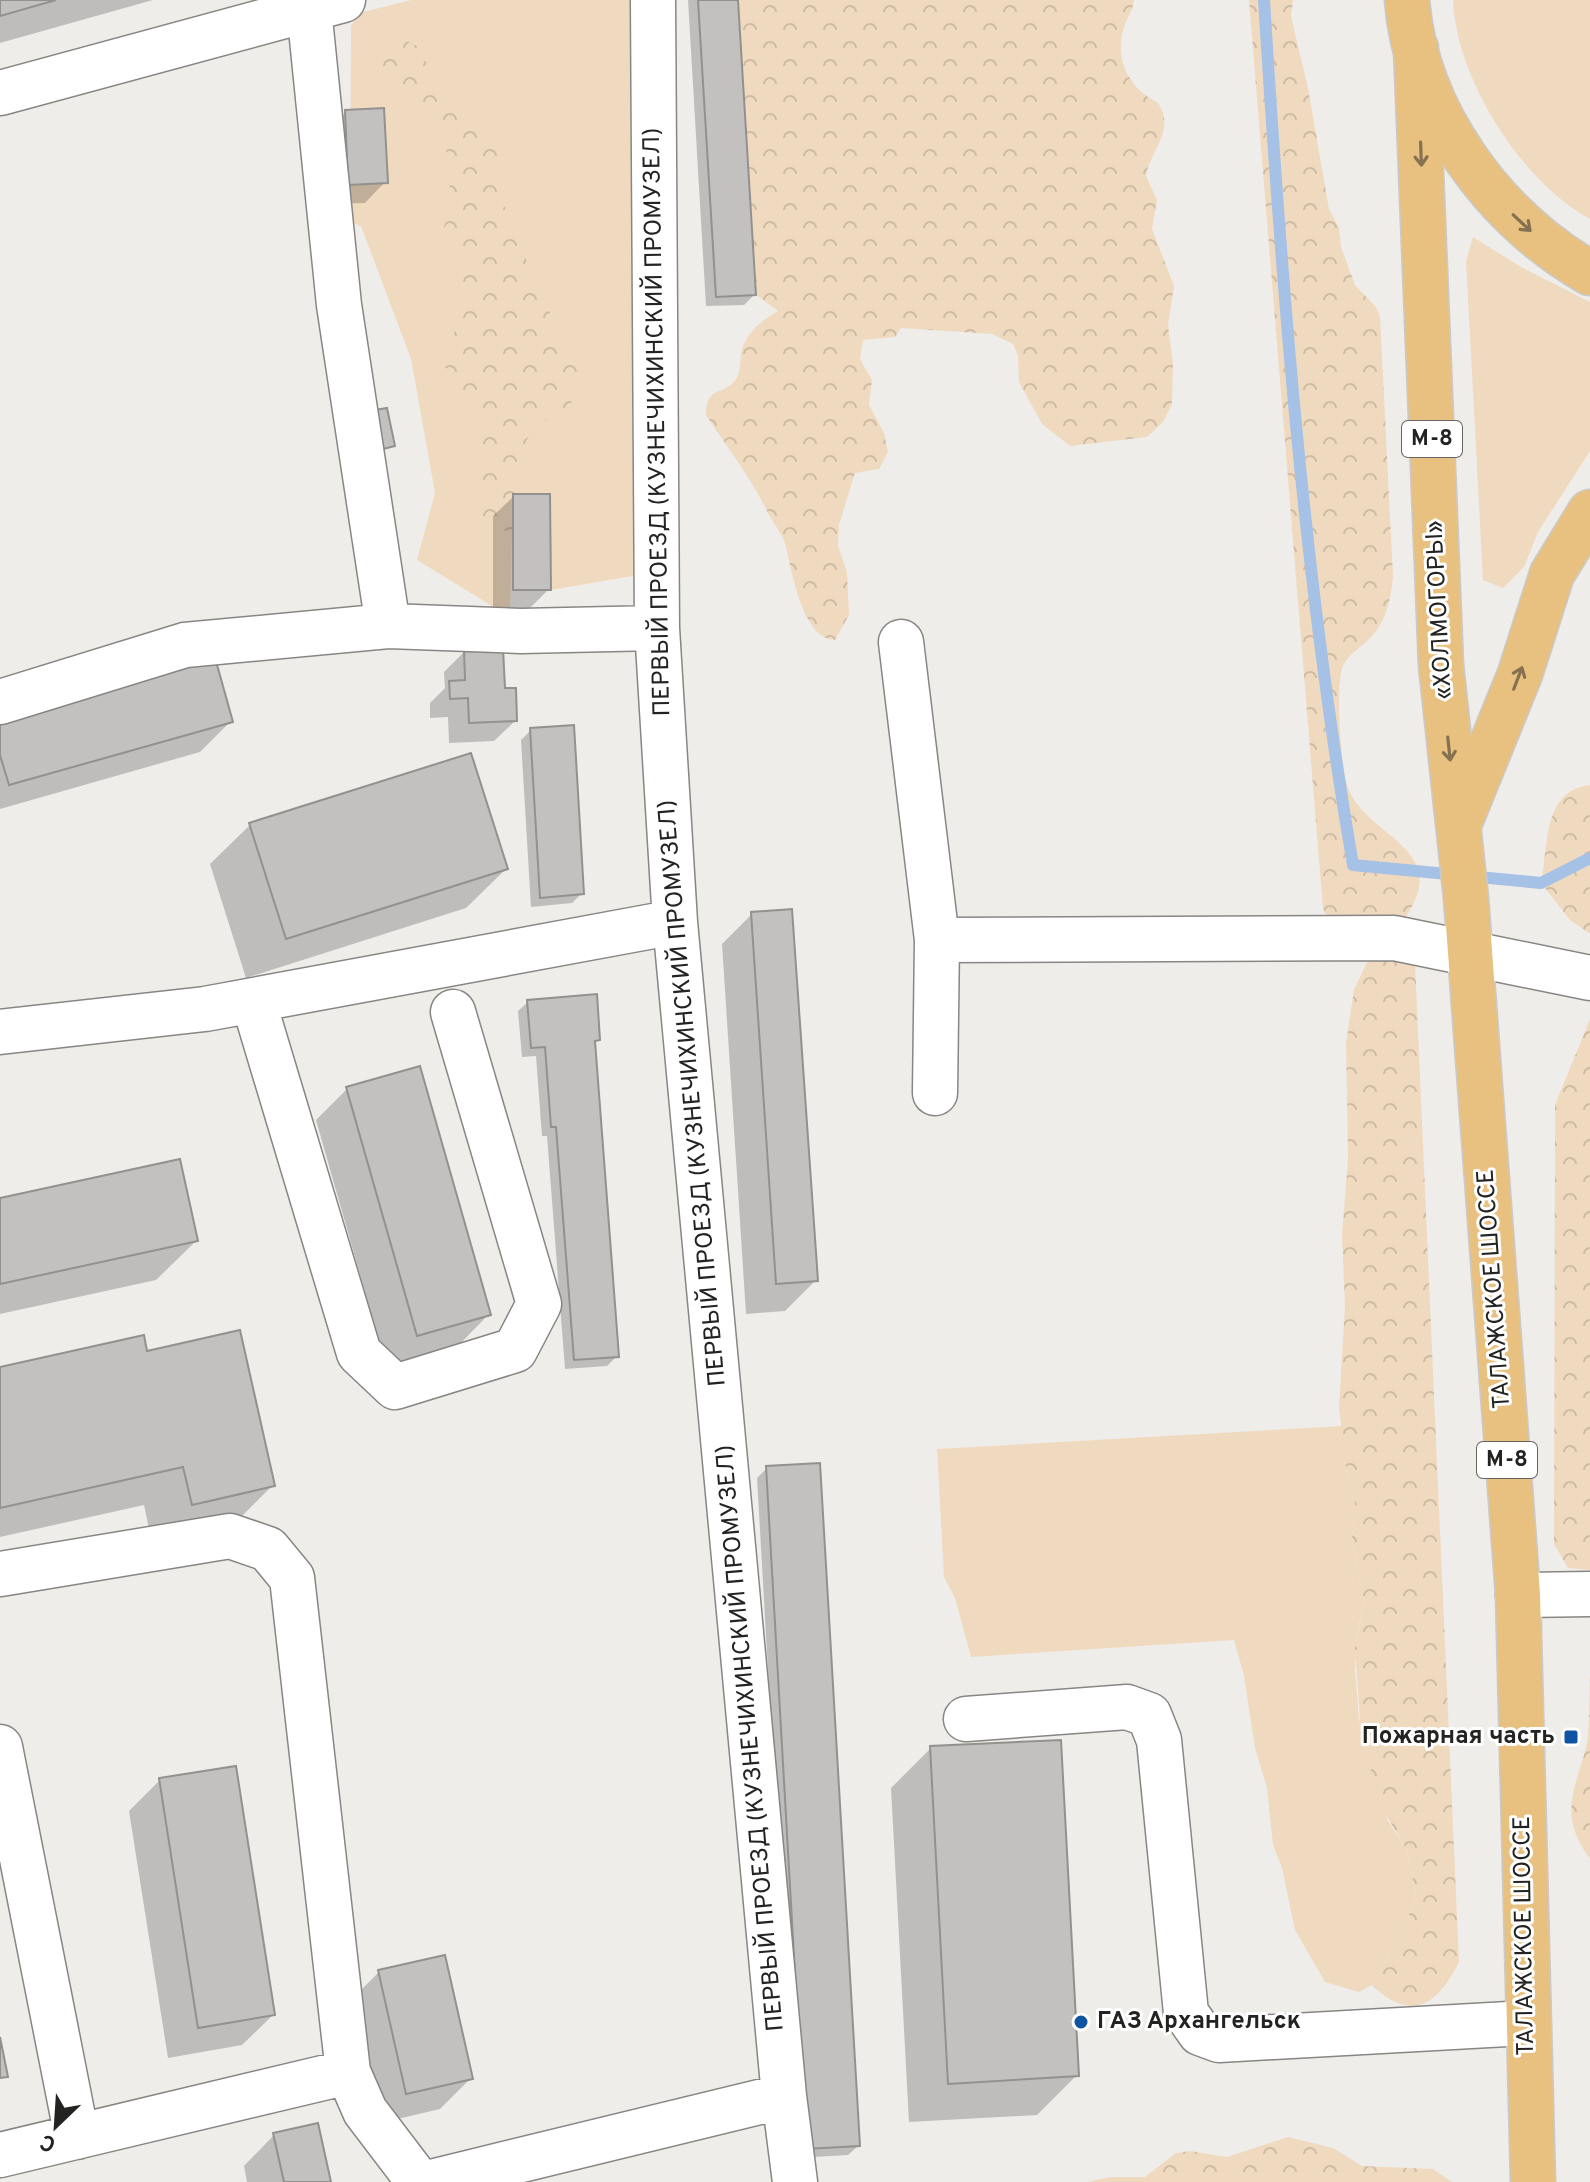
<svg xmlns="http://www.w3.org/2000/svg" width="1590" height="2182" viewBox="0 0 1590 2182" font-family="Overpass,sans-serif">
<defs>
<pattern id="forest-crowns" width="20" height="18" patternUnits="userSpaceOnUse" patternTransform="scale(2)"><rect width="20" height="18" fill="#f0dabf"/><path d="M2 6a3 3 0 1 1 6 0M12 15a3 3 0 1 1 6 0" fill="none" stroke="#cebba4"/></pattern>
</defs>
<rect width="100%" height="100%" fill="#efedea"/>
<path fill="#f0dabf" d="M 411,0 L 639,0 L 647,561 L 633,576 L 551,590 L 550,494 L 513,494 L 510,617 L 417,560 L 435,493 L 411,359 L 361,226 L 350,222 L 351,26 L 359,13 Z
M 1453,0 L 1590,0 L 1590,219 C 1521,182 1456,78 1453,0 Z
M 1473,237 L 1521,267 L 1590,302 L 1590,451 L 1538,532 L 1524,567 L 1503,588 L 1483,580 L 1466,261 Z
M 1342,1426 L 1347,1476 L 1356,1507 L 1352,1537 L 1364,1602 L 1357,1635 L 1355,1670 L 1359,1719 L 1378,1793 L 1388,1821 L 1407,1850 L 1416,1896 L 1405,1925 L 1372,1985 L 1359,1992 L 1325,1982 L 1295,1930 L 1282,1868 L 1273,1845 L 1267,1788 L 1255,1748 L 1244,1676 L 1234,1640 L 971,1657 L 955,1598 L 944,1577 L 937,1449 Z"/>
<path fill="url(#forest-crowns)" d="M 738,0 L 1134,0 C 1133,11 1126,19 1123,30 C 1115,62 1130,89 1158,103 C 1176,130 1151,149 1146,176 L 1157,200 L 1152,229 L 1174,286 L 1168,325 L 1173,364 L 1172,404 L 1163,422 L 1147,437 L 1070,446 L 1042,424 L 1019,382 L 1018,356 L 1013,344 L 992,334 L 901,328 L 895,337 L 863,340 L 860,359 L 872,380 L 869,405 L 884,433 L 888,452 L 879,469 L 855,473 L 839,525 L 838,546 L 847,572 L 849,615 L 835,640 C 802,639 792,571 786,547 C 782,531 772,523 766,509 C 749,475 727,447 706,415 C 706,384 724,397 736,379 C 741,371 740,363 741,354 C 745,333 761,321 778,311 L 756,295 Z
M 1249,0 L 1293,0 L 1291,16 L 1308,88 L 1329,209 L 1339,228 L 1341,247 L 1355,285 L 1376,307 L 1380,316 L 1393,577 C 1391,598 1386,623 1370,638 C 1362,647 1349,654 1344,664 C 1334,680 1341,766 1347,785 C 1363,837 1456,847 1404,919 L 1329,919 L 1323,909 Z
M 402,39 L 417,46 L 445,94 L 474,112 L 494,142 L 500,161 L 501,200 L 519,234 L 535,291 L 555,320 L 577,371 L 577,391 L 569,407 L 537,426 L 526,441 L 521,495 L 523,530 L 502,531 L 476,512 L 485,467 L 482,435 L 472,406 L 445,367 L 444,351 L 468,307 L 459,259 L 444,229 L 450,184 L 446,151 L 441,135 L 411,95 L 385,72 L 379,57 L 385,42 Z
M 1590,785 L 1590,933 L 1589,933 L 1570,920 L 1541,883 C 1549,848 1541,791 1590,785 Z
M 1379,949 L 1415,963 L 1459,1962 C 1438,2005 1411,2023 1372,1985 L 1405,1925 L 1416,1896 L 1407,1850 L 1381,1807 L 1361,1735 L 1355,1647 L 1364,1602 L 1352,1537 L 1356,1507 L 1347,1476 L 1339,1407 L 1345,1306 L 1342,1235 L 1348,1158 L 1346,1043 L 1354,990 L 1368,960 Z
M 1590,1019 L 1590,1570 L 1568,1568 L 1554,1544 L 1555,1105 Z
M 1590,1674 L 1590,1859 C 1559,1817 1573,1793 1586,1748 C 1590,1736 1589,1690 1590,1674 Z
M 1288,2137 L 1333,2148 L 1362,2166 L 1433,2169 L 1452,2182 L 1087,2182 L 1110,2177 L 1145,2177 L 1176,2153 L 1190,2151 L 1227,2157 Z"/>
<path fill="#0003" d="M 0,0 L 153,0 L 0,43 Z
M 688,0 L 736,0 L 754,295 L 744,305 L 706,306 Z
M 346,112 L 385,182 L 365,203 L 328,204 L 325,132 Z
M 514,496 L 549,589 L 528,610 L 493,610 L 493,516 Z
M 465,651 L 503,690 L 515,721 L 494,741 L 449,743 L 448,717 L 430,718 L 430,703 L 445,688 L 444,672 Z
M 0,716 L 231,721 L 200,752 L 0,809 Z
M 531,730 L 582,893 L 572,903 L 531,907 L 521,740 Z
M 250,825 L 506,869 L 466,908 L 246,978 L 210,864 Z
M 752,914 L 816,1280 L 785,1311 L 746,1314 L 722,944 Z
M 528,1002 L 598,1039 L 594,1043 L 617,1356 L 607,1366 L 565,1369 L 547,1136 L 542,1136 L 536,1056 L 522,1057 L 518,1011 Z
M 419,1068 L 489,1314 L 459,1345 L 386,1366 L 316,1120 L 347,1089 Z
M 0,1200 L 196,1241 L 156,1280 L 0,1314 Z
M 146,1353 L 272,1486 L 233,1525 L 152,1543 L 144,1505 L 0,1537 L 0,1369 Z
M 767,1468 L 858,2146 L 848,2155 L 796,2158 L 757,1478 Z
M 931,1748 L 1077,2075 L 1037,2115 L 909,2122 L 891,1788 Z
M 160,1780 L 273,2015 L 242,2045 L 168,2058 L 129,1811 Z
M 379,1972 L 471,2078 L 440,2109 L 376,2124 L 348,2003 Z
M 274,2135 L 329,2182 L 247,2182 L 244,2166 Z"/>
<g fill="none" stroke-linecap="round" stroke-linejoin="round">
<path stroke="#a6c1e6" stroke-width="12" d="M 1264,0 C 1282,289 1304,580 1353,865 L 1541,883 L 1590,858"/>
</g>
<path fill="#c3c1bf" stroke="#93918e" stroke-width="2" d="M 0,0 L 56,0 L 0,16 Z
M 698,0 L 738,0 L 756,295 L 716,297 Z
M 384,108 L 388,183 L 348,185 L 345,110 Z
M 387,408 L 395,446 L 383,449 L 375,410 Z
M 513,494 L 550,494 L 551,590 L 513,590 Z
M 503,648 L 505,688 L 516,688 L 517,721 L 469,723 L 468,698 L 450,699 L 449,681 L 465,680 L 464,649 Z
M 214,654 L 233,722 L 9,785 L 0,755 L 0,714 Z
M 574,725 L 584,894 L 540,898 L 530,728 Z
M 471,753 L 508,869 L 286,939 L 249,823 Z
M 792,909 L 818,1281 L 776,1284 L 751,912 Z
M 597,994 L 600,1040 L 595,1041 L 619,1357 L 574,1360 L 556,1127 L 551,1127 L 545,1047 L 531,1048 L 527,1000 Z
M 420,1066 L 491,1315 L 417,1336 L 346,1087 Z
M 180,1159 L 198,1241 L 0,1284 L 0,1198 Z
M 240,1330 L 275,1486 L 192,1505 L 183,1467 L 0,1508 L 0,1367 L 144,1335 L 147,1351 Z
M 820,1463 L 860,2146 L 805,2149 L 766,1466 Z
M 1061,1740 L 1079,2076 L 948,2084 L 930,1746 Z
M 236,1766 L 275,2015 L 198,2028 L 159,1778 Z
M 445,1955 L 473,2079 L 406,2094 L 378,1970 Z
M 0,2037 L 8,2077 L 0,2078 Z
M 318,2123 L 331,2182 L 284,2182 L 273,2133 Z"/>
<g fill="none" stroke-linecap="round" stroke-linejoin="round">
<defs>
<path id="minor" d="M 653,0 L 657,628 L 675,922 L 784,2096 L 795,2182
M 309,9 L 339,305 L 388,626
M 0,93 L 343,0
M 901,642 L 937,940 L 1394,938 L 1590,978
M 0,702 L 185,645 L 388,626 L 521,631 L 657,628
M 253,1000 L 359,1353 L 395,1387 L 515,1350 L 539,1304 L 453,1012
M 0,1032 L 205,1009 L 675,922
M 935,1093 L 937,940
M 0,1574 L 230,1536 L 268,1549 L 292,1578 L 348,2072 L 365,2111 L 419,2182
M 1518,1595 L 1590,1594
M 966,1719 L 1127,1707 L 1149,1715 L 1159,1740 L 1186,2013 L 1200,2033 L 1219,2040 L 1527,2023
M 0,1747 L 77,2137
M 0,2155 L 348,2072
M 431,2182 L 784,2096"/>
<path id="major" d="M 1407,0 C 1416,113 1494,218 1590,273
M 1416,48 L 1441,665 L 1466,898 L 1518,1595 L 1533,2182
M 1460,822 L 1520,674 L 1552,574 L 1590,512"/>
</defs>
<use href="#minor" stroke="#888684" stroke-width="47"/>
<use href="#major" stroke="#cacaca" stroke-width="47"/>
<use href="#minor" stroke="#fff" stroke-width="44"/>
<use href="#major" stroke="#e8c07f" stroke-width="44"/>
</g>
<defs><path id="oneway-shaft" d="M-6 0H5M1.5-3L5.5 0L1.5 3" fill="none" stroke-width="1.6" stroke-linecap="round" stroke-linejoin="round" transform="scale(2)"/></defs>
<g stroke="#867250">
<use href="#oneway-shaft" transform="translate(1421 154) rotate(88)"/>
<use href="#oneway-shaft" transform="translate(1522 223) rotate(43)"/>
<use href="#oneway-shaft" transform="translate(1518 678) rotate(-69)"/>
<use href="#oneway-shaft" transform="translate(1449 749) rotate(84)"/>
</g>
<g fill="#0f53a3" stroke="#fff" stroke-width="3">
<rect x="1563" y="1729" width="16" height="16" rx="4"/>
<circle cx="1081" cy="2022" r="8"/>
</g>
<g text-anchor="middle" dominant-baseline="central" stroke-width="6" stroke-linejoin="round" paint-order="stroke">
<g fill="#fff" stroke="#656564" stroke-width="2">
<rect x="1402" y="421" width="60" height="36" rx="6"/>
<rect x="1477" y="1442" width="60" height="36" rx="6"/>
</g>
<g font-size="22" font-weight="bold" fill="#232322">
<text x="1432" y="439">М-8</text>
<text x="1507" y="1460">М-8</text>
</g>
<g font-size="24" fill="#232322" stroke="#fff">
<text transform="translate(658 422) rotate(-91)">ПЕРВЫЙ ПРОЕЗД (КУЗНЕЧИХИНСКИЙ ПРОМУЗЕЛ)</text>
<text transform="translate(1440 610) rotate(-93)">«ХОЛМОГОРЫ»</text>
<text transform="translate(693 1093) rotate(-95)">ПЕРВЫЙ ПРОЕЗД (КУЗНЕЧИХИНСКИЙ ПРОМУЗЕЛ)</text>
<text transform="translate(1495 1289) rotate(-94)">ТАЛАЖСКОЕ ШОССЕ</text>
<text transform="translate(751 1738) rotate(-95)">ПЕРВЫЙ ПРОЕЗД (КУЗНЕЧИХИНСКИЙ ПРОМУЗЕЛ)</text>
<text transform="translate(1525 1936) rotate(-91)">ТАЛАЖСКОЕ ШОССЕ</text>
</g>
<g font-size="24" font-weight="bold" fill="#232322" stroke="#fff" text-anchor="end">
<text x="1555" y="1737">Пожарная часть</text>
<text x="1097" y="2022" text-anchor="start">ГАЗ Архангельск</text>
</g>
</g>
<g transform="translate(56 2126) rotate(205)" stroke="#ffffff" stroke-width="6" paint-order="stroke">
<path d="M0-6L14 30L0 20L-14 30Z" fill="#232322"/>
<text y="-12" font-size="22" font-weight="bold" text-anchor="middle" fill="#232322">С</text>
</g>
</svg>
